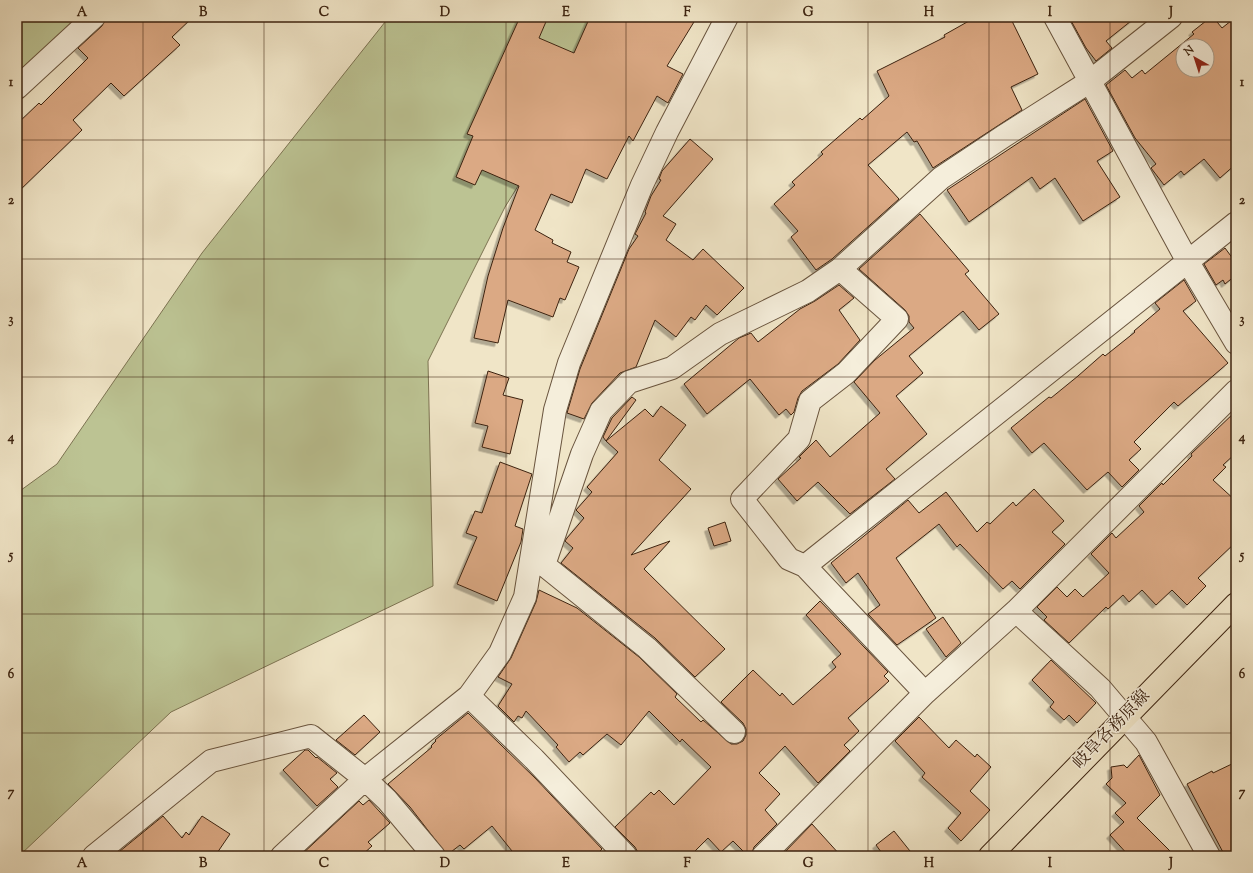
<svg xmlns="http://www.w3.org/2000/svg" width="1253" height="873" viewBox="0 0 1253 873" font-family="'Sorts Mill Goudy','Noto Serif JP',serif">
<defs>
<filter id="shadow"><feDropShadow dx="-3.5" dy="3.5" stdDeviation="0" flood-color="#0004"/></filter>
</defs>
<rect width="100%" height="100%" fill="#f0e5c7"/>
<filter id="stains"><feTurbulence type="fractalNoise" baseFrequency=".005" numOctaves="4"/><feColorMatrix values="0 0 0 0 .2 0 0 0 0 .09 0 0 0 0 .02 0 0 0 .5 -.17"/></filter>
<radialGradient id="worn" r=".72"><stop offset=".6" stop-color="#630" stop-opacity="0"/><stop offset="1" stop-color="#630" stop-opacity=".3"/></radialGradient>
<path fill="#bcc393" stroke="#7c7352" d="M 17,17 L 88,17 L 17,82 Z
M 389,17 L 623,17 L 505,207 L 428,361 L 433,586 L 171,712 L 19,856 L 17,856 L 17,493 L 57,464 L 202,253 Z"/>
<path fill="#dba984" stroke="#3c2310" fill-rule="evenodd" filter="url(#shadow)" d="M 106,17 L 193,17 L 172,37 L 180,45 L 124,96 L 111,83 L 73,120 L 82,130 L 17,193 L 17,124 L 39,103 L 41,105 L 88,58 L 78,48 L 102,26 Z
M 520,17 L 548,17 L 539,38 L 574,53 L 590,17 L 697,17 L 667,66 L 683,74 L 668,103 L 657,96 L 633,141 L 629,136 L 607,179 L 586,169 L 572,203 L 551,194 L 535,230 L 553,240 L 552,243 L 571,252 L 567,262 L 579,267 L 565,300 L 560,298 L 553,317 L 508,300 L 498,343 L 474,338 L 488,276 L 503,228 L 519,186 L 482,170 L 475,185 L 456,177 L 473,136 L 467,134 Z
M 976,17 L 1010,17 L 1038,74 L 1011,87 L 1022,110 L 933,168 L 917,141 L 914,142 L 907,132 L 868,165 L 899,199 L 832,259 L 816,270 L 791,237 L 798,231 L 774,204 L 795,185 L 792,182 L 823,154 L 821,152 L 860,118 L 862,120 L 889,96 L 877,71 L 945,37 L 944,35 Z
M 1069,17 L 1136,17 L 1106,41 L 1112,48 L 1096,61 L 1086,48 Z
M 1211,17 L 1213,17 L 1222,28 L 1236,17 L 1236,164 L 1220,178 L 1204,159 L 1184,175 L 1181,171 L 1164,185 L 1151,168 L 1156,164 L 1135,138 L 1106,85 L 1125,70 L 1132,78 L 1142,70 L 1145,74 L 1194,34 L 1192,32 ZM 1183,46 L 1207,46 L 1207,70 L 1183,70 Z
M 1085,99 L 1113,151 L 1097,161 L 1120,197 L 1083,221 L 1055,178 L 1040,189 L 1032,177 L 969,222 L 947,190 Z
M 690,139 L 713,159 L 663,216 L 676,224 L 666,240 L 693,260 L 703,249 L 744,288 L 717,315 L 706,305 L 695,320 L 691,317 L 676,337 L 655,320 L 636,367 L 620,373 L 592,403 L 584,419 L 567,413 L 580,369 L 629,249 L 638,236 L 635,234 L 646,213 L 645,212 L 651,196 L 661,180 L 659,179 L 662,171 Z
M 920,214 L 969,271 L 965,274 L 999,314 L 979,330 L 963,311 L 909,356 L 923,373 L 896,396 L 927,434 L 886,469 L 895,479 L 850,514 L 818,482 L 797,501 L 778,479 L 801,458 L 799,457 L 816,440 L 830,457 L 880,413 L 854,382 L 875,360 L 914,328 L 909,322 L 909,316 L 905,310 L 859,269 Z
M 1225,248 L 1236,263 L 1236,275 L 1225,284 L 1223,280 L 1216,285 L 1204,264 Z
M 1184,280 L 1196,301 L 1183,311 L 1228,363 L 1178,406 L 1174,402 L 1134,442 L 1141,449 L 1129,460 L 1139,470 L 1122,487 L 1108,472 L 1087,490 L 1044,443 L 1032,453 L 1011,428 L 1049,397 L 1051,398 L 1078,376 L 1103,354 L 1105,356 L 1135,332 L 1134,331 L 1160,309 L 1155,303 Z
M 839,285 L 854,298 L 839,310 L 860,340 L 838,364 L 802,391 L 798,398 L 794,412 L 791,415 L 786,409 L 779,415 L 750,379 L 707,414 L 684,384 L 739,338 L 751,333 L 758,342 L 800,309 L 815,301 Z
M 488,371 L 509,378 L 503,395 L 523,400 L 510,454 L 482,447 L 488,426 L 475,423 Z
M 632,397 L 636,400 L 606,441 L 603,437 L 612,418 Z
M 661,406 L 686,425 L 659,460 L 691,489 L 631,555 L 670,541 L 644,569 L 725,649 L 695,677 L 655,638 L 561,563 L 573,548 L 565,541 L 567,538 L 584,518 L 576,510 L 592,492 L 587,487 L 618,452 L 606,441 L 645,409 L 653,417 Z
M 1236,411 L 1236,453 L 1223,465 L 1226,467 L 1213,480 L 1236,501 L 1236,542 L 1198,578 L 1206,586 L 1187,605 L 1172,590 L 1156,605 L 1142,590 L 1129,602 L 1123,595 L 1108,609 L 1106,607 L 1069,643 L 1044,620 L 1047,617 L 1037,607 L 1057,587 L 1067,597 L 1075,589 L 1083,597 L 1109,573 L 1091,554 L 1112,533 L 1116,538 L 1144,512 L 1139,506 L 1162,483 L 1163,485 L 1192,456 L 1191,454 Z
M 500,462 L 532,474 L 515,526 L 523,529 L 521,542 L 497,601 L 457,584 L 477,537 L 466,533 L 475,511 L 482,513 Z
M 1034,489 L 1064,521 L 1052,532 L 1065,544 L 1020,589 L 1012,581 L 1003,589 L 960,544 L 957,547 L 939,524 L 896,558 L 936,618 L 897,645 L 868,614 L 880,605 L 858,573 L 846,583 L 831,563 L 908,500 L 919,513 L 946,492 L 977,532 L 987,522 L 990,524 L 1013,502 L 1016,506 Z
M 725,522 L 731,541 L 714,546 L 708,528 Z
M 539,590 L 577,608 L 639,657 L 677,694 L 675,697 L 701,722 L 703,720 L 731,744 L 737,744 L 743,741 L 746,735 L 746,729 L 743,723 L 721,702 L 753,670 L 780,696 L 782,693 L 793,705 L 836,667 L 832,662 L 841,654 L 806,615 L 820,601 L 888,672 L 884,676 L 889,681 L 848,718 L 859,731 L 844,745 L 850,751 L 818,783 L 785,746 L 759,773 L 780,794 L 765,810 L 777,824 L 754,847 L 751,856 L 748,856 L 733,841 L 721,852 L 708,838 L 690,856 L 640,856 L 635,847 L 615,827 L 651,792 L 654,795 L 659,790 L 674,805 L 711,767 L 682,739 L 680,742 L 649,711 L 621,745 L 607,734 L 583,755 L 580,752 L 569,762 L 556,747 L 558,745 L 526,711 L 522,718 L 518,716 L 514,722 L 498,706 L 512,684 L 498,677 L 511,658 L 536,602 Z
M 943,617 L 961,643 L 946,657 L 926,629 Z
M 1051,660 L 1096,703 L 1077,723 L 1069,715 L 1064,720 L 1050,707 L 1054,702 L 1032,680 Z
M 468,713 L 535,778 L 602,849 L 595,856 L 516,856 L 492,826 L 464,849 L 460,845 L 447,855 L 410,807 L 388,784 L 432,747 L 431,746 L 436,741 L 435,740 Z
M 364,715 L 380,732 L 355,755 L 336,740 Z
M 919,717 L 949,748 L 956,740 L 975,757 L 977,754 L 991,767 L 970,791 L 990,810 L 961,841 L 948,828 L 961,813 L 922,777 L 925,773 L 895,741 Z
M 305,750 L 308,750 L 316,758 L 317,757 L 337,773 L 330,779 L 338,787 L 317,806 L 283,770 Z
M 1139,755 L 1160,795 L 1137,818 L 1175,856 L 1129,856 L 1110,835 L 1124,822 L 1115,813 L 1126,803 L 1106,784 L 1112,778 L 1111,767 L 1124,765 L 1127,768 Z
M 1236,762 L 1236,856 L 1225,856 L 1187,784 L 1212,771 L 1213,773 Z
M 369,800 L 390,823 L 368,842 L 372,846 L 361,856 L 300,856 L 359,801 L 363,805 Z
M 163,816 L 182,838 L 186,832 L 189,835 L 202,816 L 230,834 L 215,856 L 114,856 Z
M 812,824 L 841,856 L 781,856 Z
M 894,831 L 914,856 L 884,856 L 876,845 Z"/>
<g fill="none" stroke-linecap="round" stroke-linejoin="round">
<defs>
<path id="minor" d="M 1055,17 L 1188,262 L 1236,343
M 17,88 L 94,17
M 840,269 L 897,319 L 846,373 L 810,401 L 799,439 L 742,499 L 789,559 L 805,566 L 925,693
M 532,561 L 544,565 L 647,648 L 734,732
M 544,565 L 582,454 L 601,411 L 629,382 L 672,368 L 720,334 L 808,291 L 840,269 L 941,178 L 1004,136 L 1089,82 L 1171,17
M 805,566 L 1236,223
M 1016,611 L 1100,688 L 1146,742 L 1209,856
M 469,696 L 534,759 L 626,856
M 94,856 L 211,761 L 311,736 L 365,779 L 387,800 L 434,856
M 282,856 L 365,779 L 469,696 L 500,653 L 525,597 L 555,410 L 569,363 L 642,185 L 667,132 L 727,17
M 763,856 L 925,693 L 1016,611 L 1236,391"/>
<path id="major" d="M 990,856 L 1236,604"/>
</defs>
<use href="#minor" stroke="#69543e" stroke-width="24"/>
<use href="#major" stroke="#3c2310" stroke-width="24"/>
<use href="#minor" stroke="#f5eedb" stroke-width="22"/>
<use href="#major" stroke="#f0e5c7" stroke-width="22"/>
</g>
<path fill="none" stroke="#3c2310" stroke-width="1" stroke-opacity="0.55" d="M 143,17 L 143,856M 264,17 L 264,856M 385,17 L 385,856M 506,17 L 506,856M 626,17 L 626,856M 747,17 L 747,856M 868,17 L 868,856M 989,17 L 989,856M 1110,17 L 1110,856M 17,140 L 1236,140M 17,259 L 1236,259M 17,377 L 1236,377M 17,496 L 1236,496M 17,614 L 1236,614M 17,733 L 1236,733"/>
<g text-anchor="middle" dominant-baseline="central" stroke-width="3" stroke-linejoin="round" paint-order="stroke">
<g font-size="17" fill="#3c2310" stroke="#f5eedb">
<text transform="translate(1112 730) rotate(-46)">岐阜各務原線</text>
</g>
</g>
<rect width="1253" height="873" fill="none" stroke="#f0e5c7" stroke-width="44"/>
<g transform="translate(1195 58) rotate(321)"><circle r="19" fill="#f5eedb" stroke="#ab9d8a"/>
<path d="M0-3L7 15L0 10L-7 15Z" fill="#8f2418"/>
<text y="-6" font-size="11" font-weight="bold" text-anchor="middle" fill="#3c2310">N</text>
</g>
<rect x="22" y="22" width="1209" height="829" fill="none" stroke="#3c2310" stroke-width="1.5"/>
<g font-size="13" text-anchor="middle" font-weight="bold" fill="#3c2310">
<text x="82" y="16">A</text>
<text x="203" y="16">B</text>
<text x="324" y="16">C</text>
<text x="445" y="16">D</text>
<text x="566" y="16">E</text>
<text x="687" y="16">F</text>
<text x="808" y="16">G</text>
<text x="929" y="16">H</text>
<text x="1050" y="16">I</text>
<text x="1171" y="16">J</text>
<text x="11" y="86">1</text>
<text x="1242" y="86">1</text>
<text x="11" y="204">2</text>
<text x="1242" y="204">2</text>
<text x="11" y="323">3</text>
<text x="1242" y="323">3</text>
<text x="11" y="441">4</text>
<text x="1242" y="441">4</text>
<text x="11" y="559">5</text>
<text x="1242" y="559">5</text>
<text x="11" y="678">6</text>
<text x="1242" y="678">6</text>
<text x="11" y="796">7</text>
<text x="1242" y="796">7</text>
<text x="82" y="867">A</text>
<text x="203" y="867">B</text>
<text x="324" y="867">C</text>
<text x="445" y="867">D</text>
<text x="566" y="867">E</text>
<text x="687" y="867">F</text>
<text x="808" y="867">G</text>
<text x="929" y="867">H</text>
<text x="1050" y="867">I</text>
<text x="1171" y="867">J</text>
</g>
<rect width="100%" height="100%" filter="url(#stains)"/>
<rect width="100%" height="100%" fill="url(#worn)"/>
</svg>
